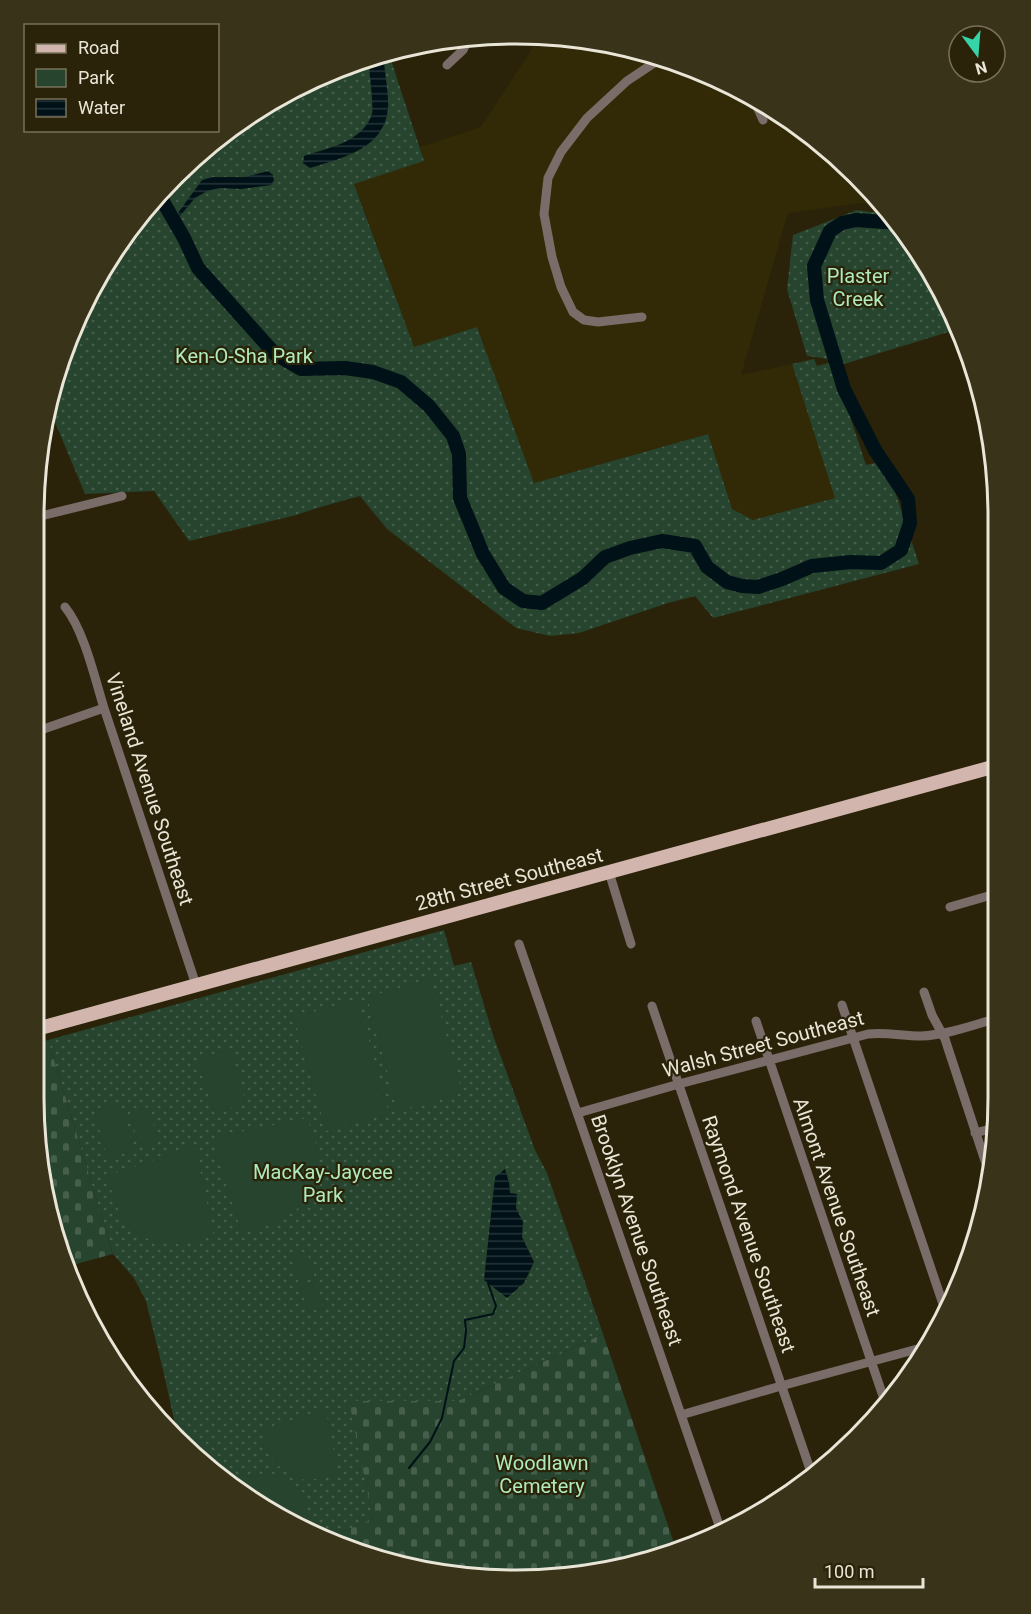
<svg xmlns="http://www.w3.org/2000/svg" width="1031" height="1614" viewBox="0 0 1031 1614" font-family="Roboto,sans-serif">
<defs>
<pattern id="green-dots" width="8" height="8" patternUnits="userSpaceOnUse" patternTransform="scale(1.5)"><rect width="8" height="8" fill="#26442e"/><path d="M2 2h.1M6 6h.1" fill="none" stroke="#465f4c" stroke-width="1.8" stroke-linecap="round"/></pattern>
<pattern id="cemetery-stones" width="16" height="16" patternUnits="userSpaceOnUse" patternTransform="scale(1.5)"><rect width="16" height="16" fill="#26442e"/><path d="M2 7V4a2 2 0 0 1 4 0v3zM10 15v-3a2 2 0 0 1 4 0v3z" fill="#465f4c"/></pattern>
<pattern id="water-rules" width="6" height="5" patternUnits="userSpaceOnUse" patternTransform="scale(1.5)"><rect width="6" height="5" fill="#001117"/><path d="M0 2.5h6" fill="none" stroke="#253438"/></pattern>
</defs>
<rect width="100%" height="100%" fill="#2a2309"/>
<path fill="#322906" d="M 547,36 L 578,37 L 670,59 L 756,97 L 833,153 L 883,205 L 861,203 L 788,213 L 741,375 L 792,364 L 836,498 L 753,520 L 732,509 L 707,434 L 534,483 L 477,327 L 414,347 L 354,183 L 424,161 L 420,147 L 481,127 L 535,44 Z"/>
<path fill="url(#green-dots)" d="M 388,51 L 424,161 L 354,184 L 414,347 L 477,327 L 534,483 L 708,434 L 732,509 L 753,520 L 835,498 L 792,364 L 814,359 L 817,366 L 832,362 L 866,465 L 885,461 L 919,564 L 713,618 L 695,596 L 668,603 L 579,633 L 550,636 L 516,628 L 387,529 L 360,496 L 317,508 L 296,515 L 189,541 L 154,491 L 85,494 L 50,410 L 83,302 L 153,198 L 222,133 L 302,83 Z
M 857,210 L 892,215 L 898,221 L 948,302 L 958,329 L 844,364 L 823,358 L 807,356 L 787,289 L 793,235 Z
M 444,930 L 454,966 L 471,962 L 494,1038 L 535,1150 L 547,1173 L 603,1334 L 458,1401 L 350,1401 L 373,1519 L 327,1538 L 222,1481 L 177,1433 L 164,1374 L 146,1301 L 134,1278 L 113,1254 L 48,1040 Z"/>
<path fill="url(#cemetery-stones)" d="M 48,1040 L 113,1254 L 65,1267 L 58,1253 L 33,1098 L 33,1044 Z
M 603,1334 L 676,1549 L 641,1564 L 515,1581 L 360,1555 L 327,1538 L 373,1519 L 349,1401 L 458,1401 Z"/>
<path fill="#26442e" d="M 431,979 L 462,1093 L 398,1111 L 367,997 Z
M 358,1000 L 389,1114 L 326,1131 L 294,1017 Z
M 230,1049 L 246,1103 L 214,1113 L 198,1059 Z
M 120,1103 L 134,1150 L 107,1158 L 94,1110 Z
M 149,1107 L 158,1142 L 139,1147 L 130,1112 Z
M 307,1118 L 316,1144 L 319,1167 L 309,1196 L 296,1210 L 275,1223 L 241,1232 L 214,1142 L 220,1136 Z
M 195,1146 L 214,1236 C 182,1246 147,1250 124,1220 C 117,1212 111,1187 107,1176 Z
M 307,1252 L 315,1278 L 299,1283 L 291,1256 Z
M 315,1282 L 323,1308 L 308,1312 L 300,1286 Z
M 322,1411 L 325,1413 L 328,1420 L 338,1474 L 306,1481 L 273,1463 L 261,1431 L 313,1413 Z
M 269,1472 L 301,1490 L 311,1524 L 305,1526 L 236,1489 L 234,1480 Z"/>
<path fill="url(#water-rules)" d="M 383,52 C 384,69 389,93 388,109 C 384,149 342,158 310,168 L 303,163 L 304,156 C 328,148 363,142 372,114 C 374,105 369,69 368,58 Z
M 268,171 L 273,175 L 274,180 L 271,185 L 241,189 L 220,188 L 207,191 L 195,198 L 180,216 L 178,213 L 202,180 L 213,177 L 245,177 Z
M 505,1169 L 509,1182 L 510,1193 L 517,1194 L 516,1208 L 523,1222 L 522,1237 L 534,1262 L 524,1283 L 507,1298 L 484,1280 L 495,1177 Z"/>
<g fill="none" stroke-linecap="round" stroke-linejoin="round">
<path stroke="#001117" stroke-width="2" d="M 409,1468 L 430,1442 L 442,1418 L 454,1361 L 464,1348 L 466,1331 L 465,1320 L 493,1314 L 496,1306 L 488,1283"/>
<path stroke="#001117" stroke-width="14" d="M 158,193 L 184,238 L 198,268 L 275,354 L 301,369 L 345,368 L 373,372 L 401,382 L 429,406 L 453,436 L 459,454 L 460,498 L 483,554 L 504,588 L 523,601 L 542,603 L 583,578 L 605,557 L 630,548 L 662,541 L 695,546 L 707,567 L 727,582 L 742,586 L 758,587 L 782,579 L 812,566 L 851,562 L 881,563 L 901,550 L 910,523 L 908,499 L 875,450 L 844,389 L 817,300 L 814,266 L 830,231 L 842,223 L 856,220 L 899,223"/>
<path stroke="#7a6c68" stroke-width="9" d="M 481,35 L 497,40
M 447,65 L 463,50 L 470,36
M 752,95 L 763,120
M 642,317 L 598,322 L 584,320 L 573,312 L 561,287 L 552,257 L 544,214 L 548,178 L 561,152 L 587,118 L 627,81 L 663,57
M 37,517 L 122,496
M 65,607 C 84,630 95,679 104,708 L 196,985
M 35,732 L 104,708
M 609,872 L 631,944
M 950,907 L 995,894
M 519,944 L 720,1528
M 924,992 L 932,1015 L 945,1039 L 990,1176
M 842,1005 L 945,1310
M 652,1006 L 812,1475
M 756,1021 L 886,1405
M 578,1113 L 679,1084 L 868,1034 C 886,1032 903,1036 921,1036 C 946,1035 970,1026 995,1019
M 975,1133 L 994,1128
M 681,1415 L 781,1386 L 921,1348"/>
<path stroke="#d2b5ac" stroke-width="14" d="M 33,1030 L 996,766"/>
</g>
<g text-anchor="middle" dominant-baseline="central" stroke-width="4.5" stroke-linejoin="round" paint-order="stroke">
<g font-size="20" fill="#afeabc" stroke="#2a2309">
<text x="858" y="276">Plaster<tspan x="858" dy="23">Creek</tspan></text>
<text x="244" y="356">Ken-O-Sha Park</text>
<text x="323" y="1172">MacKay-Jaycee<tspan x="323" dy="23">Park</tspan></text>
<text x="542" y="1463">Woodlawn<tspan x="542" dy="23">Cemetery</tspan></text>
</g>
<g font-size="20" fill="#eae6d7" stroke="#2a2309">
<text transform="translate(150 789) rotate(72)">Vineland Avenue Southeast</text>
<text transform="translate(509 879) rotate(-15)">28th Street Southeast</text>
<text transform="translate(763 1044) rotate(-15)">Walsh Street Southeast</text>
<text transform="translate(837 1207) rotate(71)">Almont Avenue Southeast</text>
<text transform="translate(637 1230) rotate(71)">Brooklyn Avenue Southeast</text>
<text transform="translate(749 1234) rotate(71)">Raymond Avenue Southeast</text>
</g>
</g>
<path d="M0 0H1031V1614H0ZM516 44H516A472 472 0 0 1 988 516V1098A472 472 0 0 1 516 1570H516A472 472 0 0 1 44 1098V516A472 472 0 0 1 516 44Z" fill="#393319" fill-rule="evenodd"/>
<path fill="none" stroke="#eae6d7" stroke-width="3" d="M516 44H516A472 472 0 0 1 988 516V1098A472 472 0 0 1 516 1570H516A472 472 0 0 1 44 1098V516A472 472 0 0 1 516 44Z"/>
<rect x="24" y="24" width="195" height="108" fill="#2a2309" stroke="#77715b" stroke-width="1.5"/>
<rect x="36" y="44" width="30" height="9" fill="#d2b5ac" stroke="#77715b" stroke-width="1.5"/>
<text x="78" y="54" font-size="18" fill="#eae6d7">Road</text>
<rect x="36" y="69" width="30" height="18" fill="#26442e" stroke="#77715b" stroke-width="1.5"/>
<text x="78" y="84" font-size="18" fill="#eae6d7">Park</text>
<rect x="36" y="99" width="30" height="18" fill="url(#water-rules)" stroke="#77715b" stroke-width="1.5"/>
<text x="78" y="114" font-size="18" fill="#eae6d7">Water</text>
<g transform="translate(977 54) rotate(164)"><circle r="28" fill="#2a2309" stroke="#77715b" stroke-width="1.5"/>
<path d="M0-4.5L10 22L0 15L-10 22Z" fill="#36d4a7"/>
<text y="-9" font-size="16" font-weight="bold" text-anchor="middle" fill="#eae6d7">N</text>
</g>
<path d="M815 1578v9h108v-9" fill="none" stroke="#eae6d7" stroke-width="3"/>
<text x="824" y="1578" font-size="18" fill="#eae6d7" stroke="#2a2309" stroke-width="4.5" paint-order="stroke">100 m</text>
</svg>
